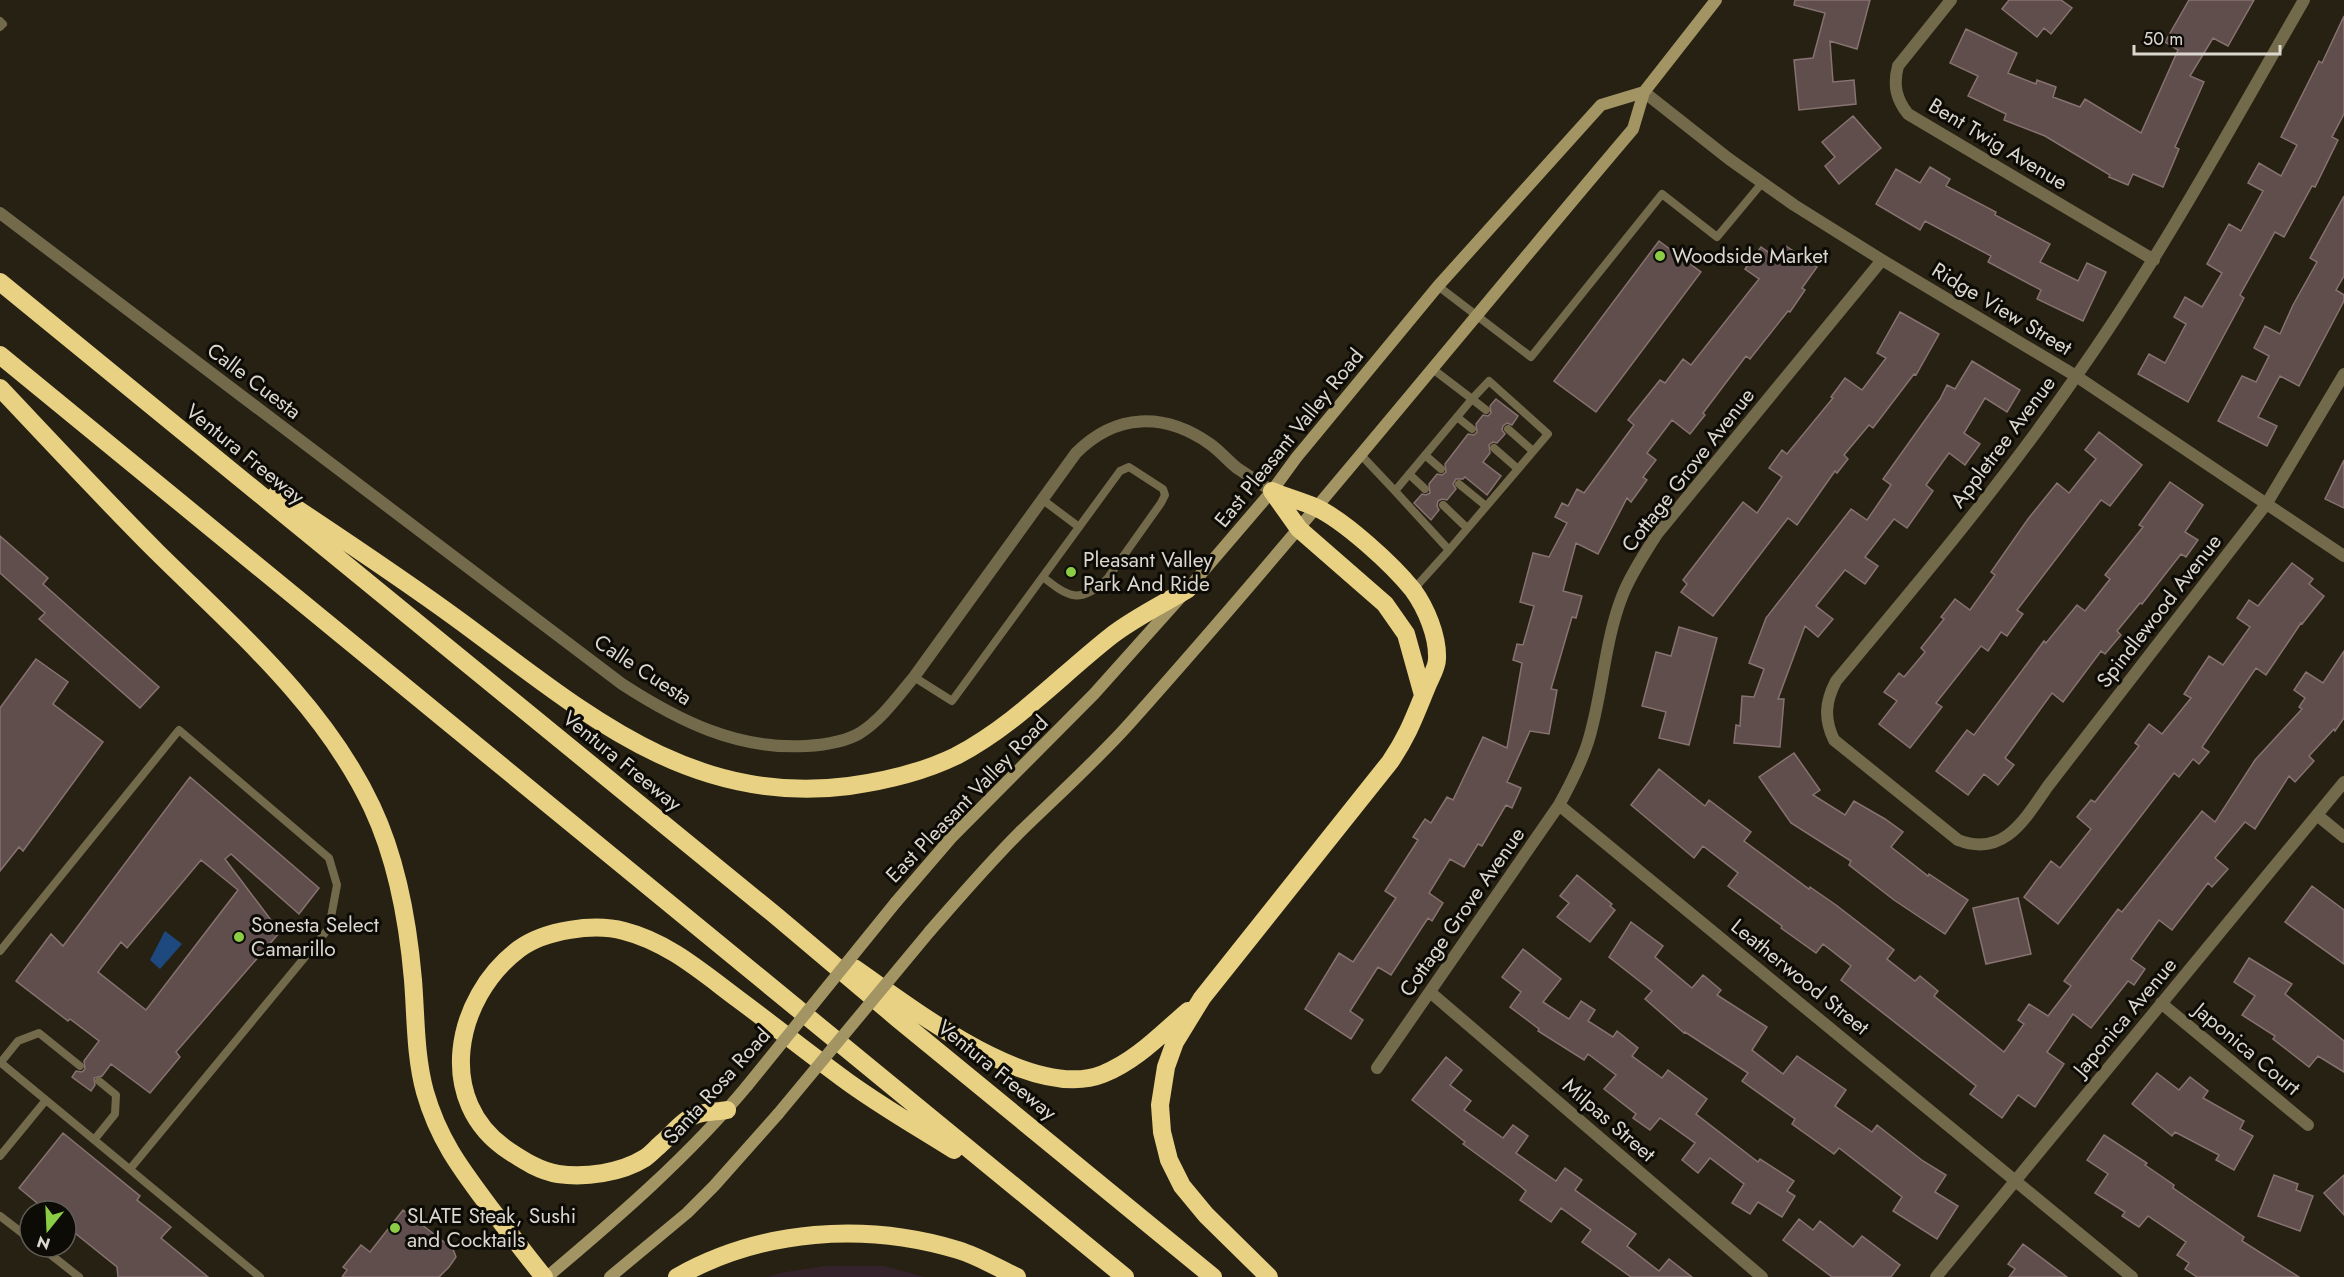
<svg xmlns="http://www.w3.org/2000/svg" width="2344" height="1277" viewBox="0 0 2344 1277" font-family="Jost,sans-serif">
<rect width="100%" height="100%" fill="#272113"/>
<path fill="#34232b" d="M 825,1266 L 884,1266 L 925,1277 L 768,1277 L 780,1273 Z"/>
<path fill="#1e497e" d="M 165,931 L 182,944 L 160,969 L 150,960 Z"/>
<path fill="#604e4c" stroke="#867270" stroke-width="1.5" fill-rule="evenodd" d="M 1795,0 L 1870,0 L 1857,49 L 1830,41 L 1833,82 L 1854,80 L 1856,104 L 1799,110 L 1794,60 L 1813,58 L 1825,13 L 1794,5 Z
M 2009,0 L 2061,0 L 2072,8 L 2051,34 L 2044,28 L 2037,37 L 2002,9 Z
M 2189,0 L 2254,0 L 2228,46 L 2213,38 L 2190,76 L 2204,82 L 2175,147 L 2179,149 L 2163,187 L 2133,174 L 2128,185 L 2109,177 L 2110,175 L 2045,136 L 2004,120 L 2006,114 L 1968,96 L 1978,76 L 1950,63 L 1966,29 L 2017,53 L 2008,73 L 2036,84 L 2037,80 L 2056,87 L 2053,97 L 2080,107 L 2085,99 L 2141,133 L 2178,50 L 2165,42 Z
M 2344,16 L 2344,114 L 2332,137 L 2338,140 L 2315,187 L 2312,186 L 2284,237 L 2275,232 L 2240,295 L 2244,298 L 2188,402 L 2138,374 L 2149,354 L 2165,363 L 2186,324 L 2174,317 L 2185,297 L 2202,307 L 2222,273 L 2207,264 L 2229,224 L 2241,231 L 2263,191 L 2248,183 L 2259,163 L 2281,176 L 2297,145 L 2281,137 L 2319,61 L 2322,63 Z
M 1853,116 L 1881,148 L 1839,184 L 1825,166 L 1835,157 L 1822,142 Z
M 1930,167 L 1950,179 L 1946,186 L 1996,212 L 1995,215 L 2050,244 L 2040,262 L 2078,281 L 2087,263 L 2106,272 L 2083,321 L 2037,299 L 2041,290 L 1988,262 L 1991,256 L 1925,221 L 1920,230 L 1876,204 L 1896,169 L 1920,183 Z
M 2344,196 L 2344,276 L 2336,290 L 2344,295 L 2344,301 L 2299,386 L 2280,376 L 2258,417 L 2277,426 L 2267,446 L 2218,421 L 2242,376 L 2256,382 L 2269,356 L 2254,348 L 2265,326 L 2280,334 L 2293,305 L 2317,262 L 2310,258 Z
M 1659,241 L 1701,272 L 1596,412 L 1554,381 Z
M 1786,246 L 1817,267 L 1802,288 L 1805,290 L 1790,312 L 1788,311 L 1750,359 L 1746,356 L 1703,413 L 1705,415 L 1690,434 L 1672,420 L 1647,453 L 1656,460 L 1643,477 L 1647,480 L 1631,502 L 1627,498 L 1598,554 L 1576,543 L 1563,591 L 1582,596 L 1576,618 L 1572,617 L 1551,689 L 1557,690 L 1549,734 L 1530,731 L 1507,782 L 1521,788 L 1512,808 L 1506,805 L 1482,846 L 1478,844 L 1464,867 L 1450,859 L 1429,893 L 1443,903 L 1432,921 L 1428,918 L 1391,975 L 1378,967 L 1350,1011 L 1363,1020 L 1351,1039 L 1305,1009 L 1339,953 L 1353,962 L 1396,898 L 1385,891 L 1418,840 L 1413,837 L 1425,819 L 1431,823 L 1447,797 L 1453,800 L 1483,737 L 1507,748 L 1522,663 L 1513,660 L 1517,644 L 1523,645 L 1534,606 L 1520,602 L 1533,553 L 1549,557 L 1567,523 L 1555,517 L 1562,503 L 1568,506 L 1577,489 L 1584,493 L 1634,425 L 1628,420 L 1660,380 L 1665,383 L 1683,359 L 1691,365 L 1759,279 L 1745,269 L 1761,247 L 1777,258 Z
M 1900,312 L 1939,334 L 1916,375 L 1914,374 L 1873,428 L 1869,425 L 1844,455 L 1848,459 L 1837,473 L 1835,471 L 1797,525 L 1788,518 L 1713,616 L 1681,592 L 1687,584 L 1683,580 L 1743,502 L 1757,513 L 1782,477 L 1769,468 L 1782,450 L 1787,454 L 1833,398 L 1831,397 L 1845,378 L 1862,390 L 1886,358 L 1877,353 Z
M 1972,361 L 2020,390 L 2007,412 L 1985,398 L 1964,433 L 1980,444 L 1965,465 L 1949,453 L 1926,485 L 1933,491 L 1907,528 L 1894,519 L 1865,557 L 1878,566 L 1865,584 L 1845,570 L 1816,606 L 1833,619 L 1818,637 L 1805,626 L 1778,699 L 1784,699 L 1780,747 L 1734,743 L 1736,725 L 1740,726 L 1742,696 L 1754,697 L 1764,669 L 1749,663 L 1766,618 L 1851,509 L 1867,520 L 1891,485 L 1883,479 L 1940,399 L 1947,385 L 1955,389 Z
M 1496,399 L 1518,416 L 1512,425 L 1507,423 L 1503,426 L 1502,430 L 1505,434 L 1497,443 L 1493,442 L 1489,445 L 1490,453 L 1483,462 L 1501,476 L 1487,495 L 1465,477 L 1463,479 L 1456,479 L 1453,484 L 1456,489 L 1447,500 L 1442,499 L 1438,501 L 1437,506 L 1439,510 L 1431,520 L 1414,503 L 1422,494 L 1426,495 L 1430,493 L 1429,484 L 1437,474 L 1442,475 L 1446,472 L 1445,464 L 1468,434 L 1474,435 L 1477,432 L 1476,424 L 1483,415 L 1488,416 L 1491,413 L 1490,406 Z
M 2099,432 L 2142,465 L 2110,506 L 2101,500 L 2017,610 L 2023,614 L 2007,636 L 2001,632 L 1988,651 L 1981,646 L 1936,703 L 1942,707 L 1910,748 L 1879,724 L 1897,701 L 1884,692 L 1899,673 L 1904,677 L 1925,652 L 1921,648 L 1944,619 L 1941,617 L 1955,599 L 1970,610 L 1995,575 L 1991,572 L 2028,519 L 2057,483 L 2069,493 L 2096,459 L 2085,450 Z
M 2344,460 L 2344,508 L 2325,499 Z
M 2170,482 L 2203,505 L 2185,532 L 2198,540 L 2186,557 L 2181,554 L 2142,604 L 2140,603 L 2117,631 L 2121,635 L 2105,654 L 2101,651 L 2063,702 L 2052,693 L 2005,758 L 2014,765 L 1998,785 L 1984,774 L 1968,795 L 1936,771 L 1967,730 L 1974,735 L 2044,641 L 2046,643 L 2077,605 L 2085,611 L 2110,579 L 2105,575 L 2143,527 L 2139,525 Z
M 0,536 L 48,578 L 43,584 L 159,687 L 140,708 L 39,619 L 45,613 L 0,573 Z
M 2292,563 L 2313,579 L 2309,584 L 2324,596 L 2302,624 L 2301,623 L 2266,675 L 2256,668 L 2202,747 L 2209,752 L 2199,764 L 2193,759 L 2179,777 L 2174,773 L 2058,924 L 2024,897 L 2051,861 L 2060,868 L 2091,829 L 2077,817 L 2091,800 L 2095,802 L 2139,746 L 2135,743 L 2149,724 L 2162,734 L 2191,698 L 2184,694 L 2209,656 L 2223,665 L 2250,627 L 2237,618 L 2249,600 L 2258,606 Z
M 1679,627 L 1717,638 L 1689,745 L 1659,738 L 1666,712 L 1642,706 L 1656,652 L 1671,656 Z
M 2344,651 L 2344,718 L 2335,731 L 2334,729 L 2309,756 L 2314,761 L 2295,782 L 2289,776 L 2255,829 L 2245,822 L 2215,858 L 2228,869 L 2212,887 L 2208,883 L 2172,930 L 2159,920 L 2131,959 L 2145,969 L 2134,985 L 2128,981 L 2091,1028 L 2073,1014 L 2047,1052 L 2064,1064 L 2035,1107 L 2018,1095 L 2002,1118 L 1970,1094 L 1976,1086 L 1841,980 L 1851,966 L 1823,944 L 1816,953 L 1781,928 L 1782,926 L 1728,886 L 1738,873 L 1703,846 L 1694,858 L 1631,805 L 1659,769 L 1705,806 L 1709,800 L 1751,832 L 1744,841 L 1809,889 L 1810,887 L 1836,905 L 1894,950 L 1887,959 L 1915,981 L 1920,976 L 1938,991 L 1934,996 L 2004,1052 L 2024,1024 L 2018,1020 L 2029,1004 L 2048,1016 L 2071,986 L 2064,981 L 2118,909 L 2122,912 L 2202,811 L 2215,822 L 2255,760 L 2302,709 L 2299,707 L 2305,698 L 2294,690 L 2306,672 L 2323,683 Z
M 36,659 L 68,682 L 53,704 L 103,742 L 23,851 L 19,847 L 0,871 L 0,708 Z
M 1794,753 L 1820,790 L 1813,795 L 1845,815 L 1854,801 L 1885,819 L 1903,832 L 1891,847 L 1928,876 L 1929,874 L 1968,900 L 1945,934 L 1894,900 L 1849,865 L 1851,861 L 1791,823 L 1759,777 Z
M 190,777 L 319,888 L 299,914 L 231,854 L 225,859 L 280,932 L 176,1052 L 180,1057 L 150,1093 L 111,1064 L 102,1076 L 94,1078 L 95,1085 L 91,1091 L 72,1077 L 76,1071 L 82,1072 L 85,1069 L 84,1061 L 99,1041 L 70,1019 L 68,1021 L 16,981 L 51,934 L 63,946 ZM 201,860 L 238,890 L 146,1010 L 98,972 L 121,942 L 127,948 Z
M 1577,875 L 1612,904 L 1610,906 L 1615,910 L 1590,942 L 1557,917 L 1569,903 L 1560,896 Z
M 2312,886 L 2344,910 L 2344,964 L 2285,922 Z
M 2018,898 L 2031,954 L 1986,964 L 1973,908 Z
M 1631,922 L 1663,946 L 1655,957 L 1692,988 L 1703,975 L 1721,990 L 1717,995 L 1767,1027 L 1752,1050 L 1783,1074 L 1797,1056 L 1846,1090 L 1835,1106 L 1872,1132 L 1877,1125 L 1923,1161 L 1946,1175 L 1935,1192 L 1958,1206 L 1937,1239 L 1893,1211 L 1902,1197 L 1839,1148 L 1834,1154 L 1792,1124 L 1795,1119 L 1742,1081 L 1748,1073 L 1685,1032 L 1684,1033 L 1645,999 L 1652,991 L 1609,957 Z
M 1523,949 L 1561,979 L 1543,1002 L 1569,1019 L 1581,1001 L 1595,1010 L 1588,1021 L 1613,1037 L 1617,1031 L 1638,1048 L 1632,1056 L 1662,1078 L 1668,1070 L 1707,1099 L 1696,1114 L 1758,1162 L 1760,1159 L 1794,1181 L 1787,1191 L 1795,1196 L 1782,1217 L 1758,1202 L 1750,1214 L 1732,1203 L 1744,1184 L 1710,1158 L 1698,1173 L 1682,1160 L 1695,1143 L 1660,1118 L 1650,1130 L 1633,1118 L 1636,1114 L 1604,1089 L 1616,1075 L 1588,1054 L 1584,1060 L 1538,1031 L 1539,1029 L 1510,1007 L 1521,992 L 1502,977 Z
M 2249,958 L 2292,984 L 2285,994 L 2344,1041 L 2344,1072 L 2318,1056 L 2309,1067 L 2273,1039 L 2275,1036 L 2242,1015 L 2255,996 L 2234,982 Z
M 1446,1057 L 1462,1070 L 1450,1085 L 1471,1101 L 1464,1110 L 1503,1138 L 1513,1125 L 1528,1136 L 1516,1153 L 1556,1181 L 1565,1168 L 1582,1180 L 1575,1190 L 1636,1234 L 1627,1246 L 1659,1271 L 1669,1259 L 1692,1277 L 1631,1277 L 1582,1242 L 1591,1230 L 1561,1208 L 1551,1222 L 1520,1200 L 1526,1191 L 1519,1185 L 1463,1144 L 1465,1142 L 1412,1100 Z
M 2157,1073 L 2179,1090 L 2190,1077 L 2208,1091 L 2203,1098 L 2244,1121 L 2240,1129 L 2253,1136 L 2234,1170 L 2216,1160 L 2219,1155 L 2175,1132 L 2172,1136 L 2132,1104 Z
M 63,1133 L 140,1196 L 137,1200 L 171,1227 L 161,1238 L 208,1277 L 118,1277 L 117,1267 L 66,1226 L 66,1211 L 47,1211 L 19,1188 Z
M 2104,1135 L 2147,1163 L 2145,1165 L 2174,1185 L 2173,1188 L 2244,1237 L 2242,1241 L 2299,1277 L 2197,1277 L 2185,1269 L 2189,1263 L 2177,1255 L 2186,1242 L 2148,1216 L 2139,1227 L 2122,1216 L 2125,1212 L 2095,1193 L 2108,1174 L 2087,1160 Z
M 2274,1175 L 2298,1184 L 2296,1190 L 2313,1196 L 2300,1231 L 2258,1216 Z
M 2344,1175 L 2344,1215 L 2324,1193 Z
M 403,1210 L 453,1249 L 456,1257 L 449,1267 L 439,1277 L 342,1277 L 347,1270 L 343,1267 L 361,1245 L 370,1252 Z
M 1799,1219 L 1813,1230 L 1820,1221 L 1853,1247 L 1862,1236 L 1900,1265 L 1891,1277 L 1832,1277 L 1783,1240 Z
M 2023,1244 L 2067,1277 L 2009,1277 L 2015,1269 L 2008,1264 Z"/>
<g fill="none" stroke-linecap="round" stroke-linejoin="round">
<path stroke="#736a4c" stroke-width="8" d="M 0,21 L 3,24 L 0,27
M 1438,286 L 1531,357 L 1662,194 L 1717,237 L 1762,183
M 1457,417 L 1472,429
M 1508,429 L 1533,451
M 1494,448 L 1518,469
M 1425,455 L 1441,469
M 1362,456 L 1395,491 L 1472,399 L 1434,370
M 1409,474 L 1425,489
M 1459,484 L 1486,506
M 1395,491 L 1449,550 L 1413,590
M 1043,500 L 1079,527
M 1443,505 L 1467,528
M 1449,550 L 1548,434 L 1489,381 L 1472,399 L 1486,410
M 914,677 L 952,701 L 1120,471 L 1129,467 L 1163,489 L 1165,495 L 1161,503 L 1107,579 C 1080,605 1068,597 1043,577
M 0,951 L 179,730 L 329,858 L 337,885 L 329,928 L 130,1169
M 0,1062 L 260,1277
M 1,1062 L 18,1041 L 39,1033 L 80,1066
M 94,1140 L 115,1114 L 116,1095 L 99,1081
M 0,1156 L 46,1100
M 0,1216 L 30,1239
M 41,1247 L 79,1277"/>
<path stroke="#736a4c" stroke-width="12" d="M 1951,0 L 1898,66 C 1893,85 1896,99 1908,114 L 2154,260
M 2304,0 C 2231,127 2161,256 2077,375 C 2003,482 1919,582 1836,681 C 1825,702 1824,719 1834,740 L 1958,840 C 2004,858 2025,819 2048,786 L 2267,503 L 2344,374
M 1644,92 L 1729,159 L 1794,205 L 1882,260 L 2076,376 L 2344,556
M 0,213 L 622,684 C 679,721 737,750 806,746 C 823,745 845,742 860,733 C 882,719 898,696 914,677 L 1076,453 C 1116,413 1164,412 1210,444 C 1220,451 1228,461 1237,468 C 1249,476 1261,484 1272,491
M 1559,805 L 2132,1277
M 2317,815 L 2344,837
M 1430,992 L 1762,1277
M 2161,1003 L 2308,1125
M 1377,1068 L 1559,805 C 1570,785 1581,764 1588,742 C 1603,694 1604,641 1623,594 C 1632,572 1645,553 1657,534 L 1882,260
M 1936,1277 L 2344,782"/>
<path stroke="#a29463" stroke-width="12" d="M 896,902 L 951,838 L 1094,694 L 1188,589 L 1272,491 L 1296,458 L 1438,286 L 1601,105 L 1644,92
M 930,931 C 959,898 988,864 1020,832 C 1057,796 1096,761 1130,723 C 1303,529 1465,327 1633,129 L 1644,92 L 1716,0
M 547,1277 C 617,1218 688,1157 747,1086
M 610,1277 L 687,1213 L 714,1186 L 778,1114"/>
<path stroke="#e8d183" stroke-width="18" d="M 0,282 L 775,915 L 897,1018 L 1213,1277
M 0,355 L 1125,1277
M 0,388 C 52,443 104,499 157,552 C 236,630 324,705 372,807 C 397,860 408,922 413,980 C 416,1017 415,1056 425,1092 C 439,1141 462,1170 491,1209 C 509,1232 526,1255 544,1277
M 1272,491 L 1299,529 L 1385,604 L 1406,634 L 1423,695
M 276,495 C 338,536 400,577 460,621 C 580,709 688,807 849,786 C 885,781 923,772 956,756 C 1015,725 1059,677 1111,636 C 1134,618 1163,604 1188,589
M 854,968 C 911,1007 1031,1103 1103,1074 C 1136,1061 1161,1034 1188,1011
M 727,1110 C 717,1112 703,1111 693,1116 C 683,1120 672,1134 663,1142 C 657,1147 651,1154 645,1158 C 621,1173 585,1178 558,1174 C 540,1171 524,1161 509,1151 C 434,1102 454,998 519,949 C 545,930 594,923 624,931 C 668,942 703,973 738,999 C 773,1025 807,1052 841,1077 C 877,1104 916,1126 954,1150
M 677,1277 C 762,1229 865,1222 958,1250 C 978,1256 998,1268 1017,1277
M 1269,1277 L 1206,1215 L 1182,1186 L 1169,1160 L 1162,1132 L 1160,1105 L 1166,1067 L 1175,1042 L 1202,998 L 1390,762 C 1409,734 1415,715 1428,684 C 1431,677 1437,667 1437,659 C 1438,636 1426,608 1413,590 C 1393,565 1344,520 1315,507 C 1301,501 1286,497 1272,491"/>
<path stroke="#a29463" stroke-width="12" d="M 747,1086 L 896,902
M 778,1114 L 930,931"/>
</g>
<g fill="#8bce46" stroke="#0d0b06" stroke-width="2">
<circle cx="1660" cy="256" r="6"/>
<circle cx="1071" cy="572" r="6"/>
<circle cx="239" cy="937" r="6"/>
<circle cx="395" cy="1228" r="6"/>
</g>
<g text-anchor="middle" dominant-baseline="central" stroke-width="6" stroke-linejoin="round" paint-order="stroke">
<g font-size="21" fill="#dbd7ce" stroke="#0d0b06">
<text transform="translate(1998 144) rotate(31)">Bent Twig Avenue</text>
<text transform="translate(2002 309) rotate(31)">Ridge View Street</text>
<text transform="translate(254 381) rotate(37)">Calle Cuesta</text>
<text transform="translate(1289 438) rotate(-51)">East Pleasant Valley Road</text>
<text transform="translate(2003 442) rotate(-53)">Appletree Avenue</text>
<text transform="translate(245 454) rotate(39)">Ventura Freeway</text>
<text transform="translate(1688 470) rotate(-52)">Cottage Grove Avenue</text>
<text transform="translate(2159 611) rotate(-52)">Spindlewood Avenue</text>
<text transform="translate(643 670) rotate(33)">Calle Cuesta</text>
<text transform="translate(622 761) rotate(39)">Ventura Freeway</text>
<text transform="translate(967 799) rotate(-46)">East Pleasant Valley Road</text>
<text transform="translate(1462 912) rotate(-55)">Cottage Grove Avenue</text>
<text transform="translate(1800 977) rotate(39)">Leatherwood Street</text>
<text transform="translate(2125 1017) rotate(-50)">Japonica Avenue</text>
<text transform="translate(2247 1049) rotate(40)">Japonica Court</text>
<text transform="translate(997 1070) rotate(39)">Ventura Freeway</text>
<text transform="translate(717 1086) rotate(-48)">Santa Rosa Road</text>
<text transform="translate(1609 1120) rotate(41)">Milpas Street</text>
</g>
<g font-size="21" fill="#dbd7ce" stroke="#0d0b06" text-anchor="start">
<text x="1672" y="256">Woodside Market</text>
<text x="1083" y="560">Pleasant Valley<tspan x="1083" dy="24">Park And Ride</tspan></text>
<text x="251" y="925">Sonesta Select<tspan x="251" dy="24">Camarillo</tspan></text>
<text x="407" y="1216">SLATE Steak, Sushi<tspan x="407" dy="24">and Cocktails</tspan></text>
</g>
</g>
<g transform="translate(48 1229) rotate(198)"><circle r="28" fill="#0d0b06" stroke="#5f5d56" stroke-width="1.5"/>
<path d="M0-4.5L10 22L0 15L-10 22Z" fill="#8bce46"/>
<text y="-9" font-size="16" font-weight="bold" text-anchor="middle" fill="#dbd7ce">N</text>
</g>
<path d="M2134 45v9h146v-9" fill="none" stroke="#dbd7ce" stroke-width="3"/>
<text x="2143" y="45" font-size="18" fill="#dbd7ce" stroke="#0d0b06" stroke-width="4.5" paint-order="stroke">50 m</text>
</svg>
